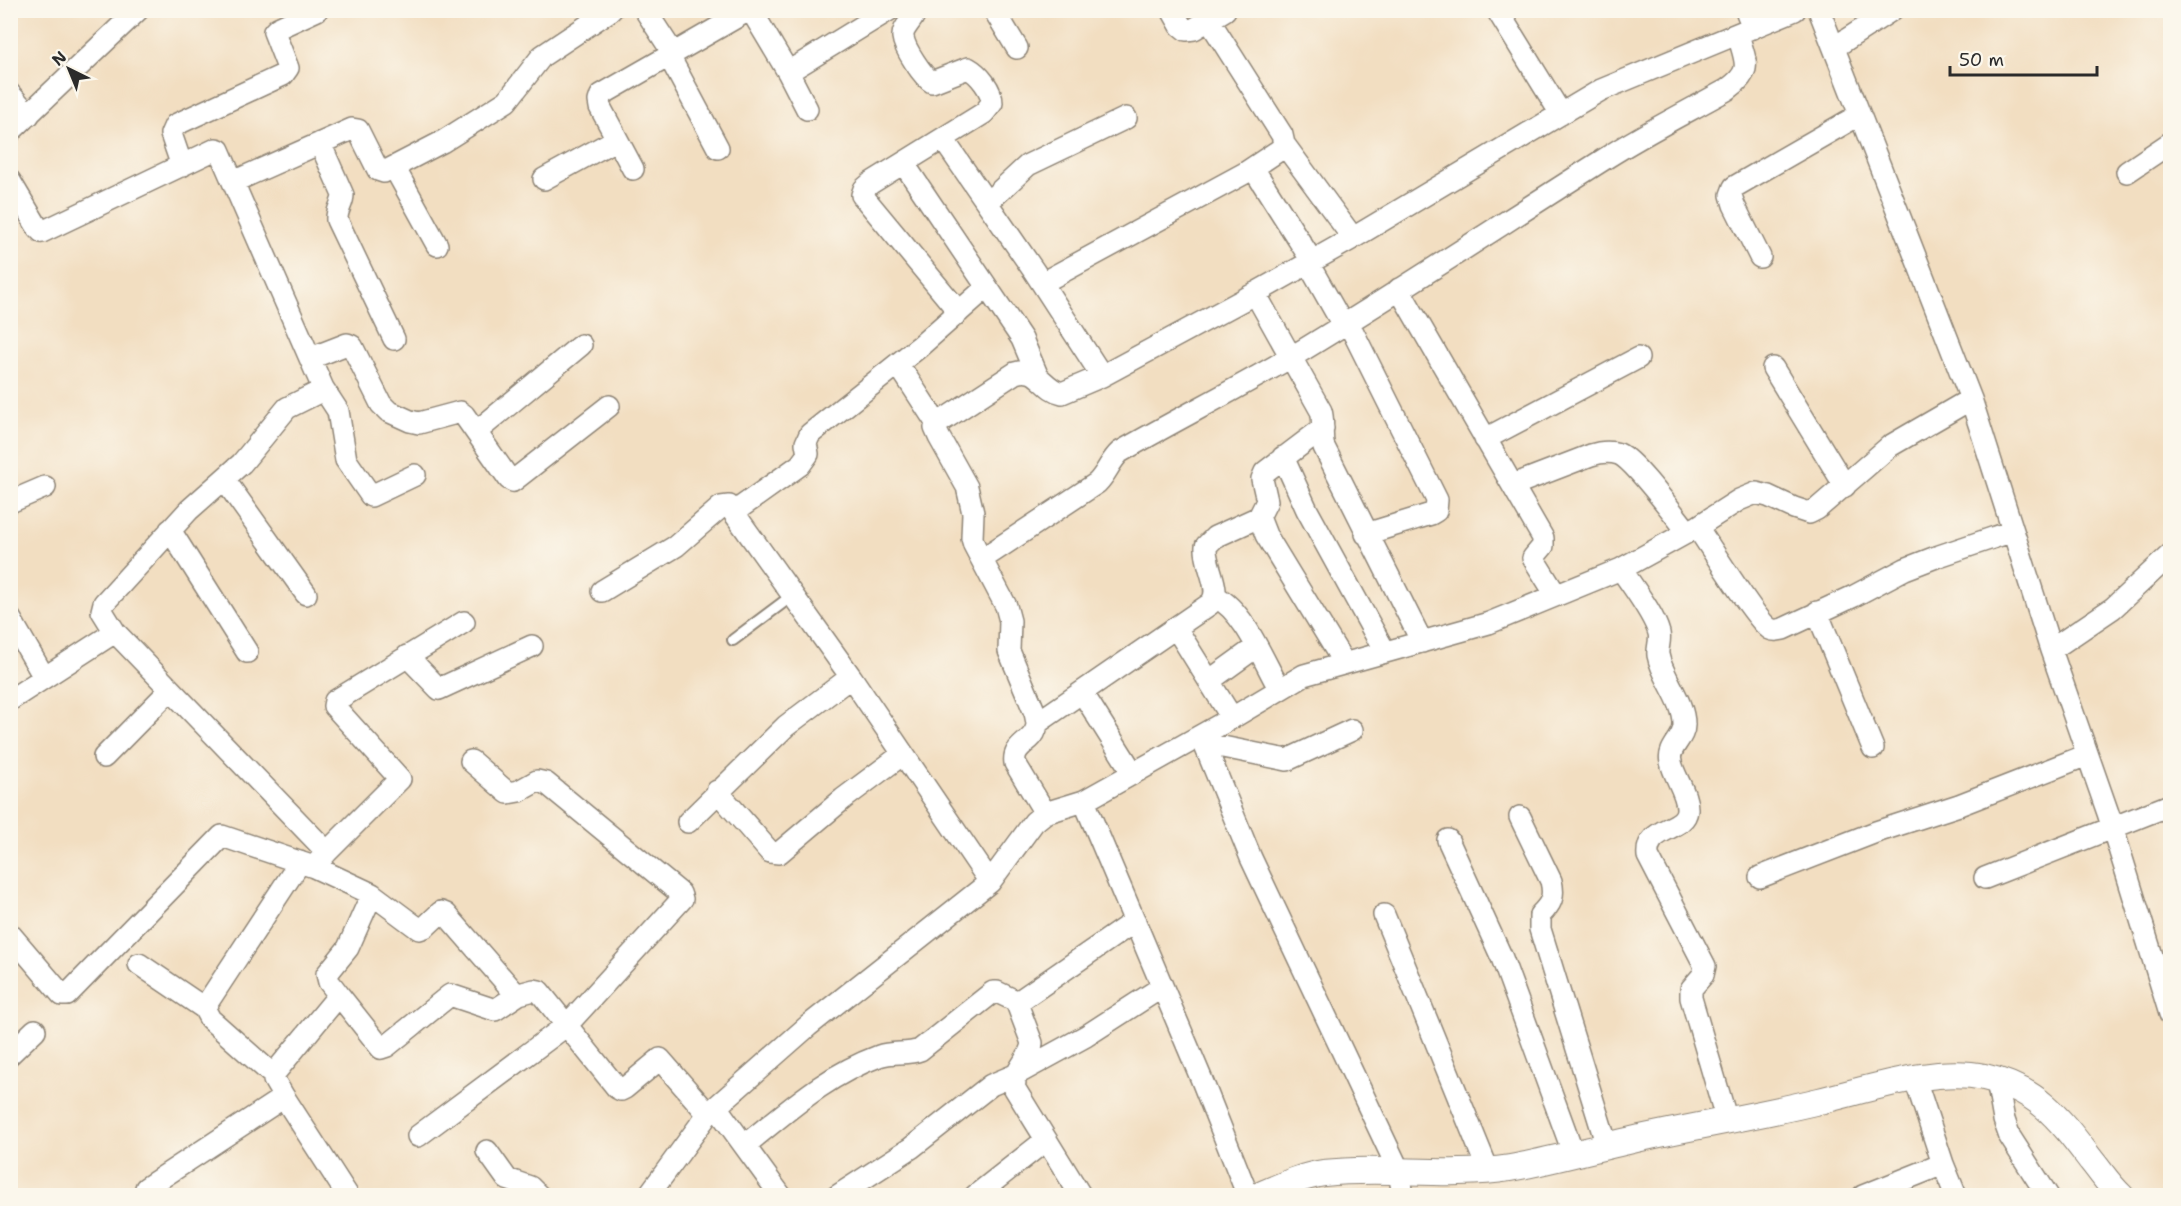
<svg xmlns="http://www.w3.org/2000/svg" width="2181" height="1206" viewBox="0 0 2181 1206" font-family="'Shantell Sans',sans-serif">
<rect width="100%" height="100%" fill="#fbf7ec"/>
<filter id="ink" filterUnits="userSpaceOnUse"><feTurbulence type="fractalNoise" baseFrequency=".0167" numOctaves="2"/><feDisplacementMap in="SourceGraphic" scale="12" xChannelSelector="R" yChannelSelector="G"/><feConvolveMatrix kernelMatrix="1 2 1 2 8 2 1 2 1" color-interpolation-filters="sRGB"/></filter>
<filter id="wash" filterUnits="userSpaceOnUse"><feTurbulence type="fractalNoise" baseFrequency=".008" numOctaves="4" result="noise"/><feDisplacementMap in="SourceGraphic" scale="24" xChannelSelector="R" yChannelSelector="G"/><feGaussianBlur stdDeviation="1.35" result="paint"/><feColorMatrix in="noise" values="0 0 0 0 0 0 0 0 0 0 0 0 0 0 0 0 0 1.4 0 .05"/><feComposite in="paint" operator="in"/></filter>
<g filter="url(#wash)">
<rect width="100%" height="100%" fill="#f2dec1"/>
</g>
<g filter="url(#ink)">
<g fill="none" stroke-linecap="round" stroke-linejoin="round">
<defs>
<path id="service" d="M 733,640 L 793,595"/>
<path id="minor" d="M 645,10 L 673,53
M 751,10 L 788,72 L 807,109
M 913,10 L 914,15 C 911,22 902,29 903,37 C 904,48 923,77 932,82 L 968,68 C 979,74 992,90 992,103 L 984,113 L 871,183 L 864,189 L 862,195 L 959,312
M 994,10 L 1017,48
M 1172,10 L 1181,26 L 1186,30 L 1194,29 L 1225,10
M 1497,10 L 1561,114
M 1746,10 L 1753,28
M 1819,10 L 1971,399 L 2051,650 L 2108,813 L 2170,1014
M 1835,47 L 1892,10
M 669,56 L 718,148
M 788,72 L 889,10
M 10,94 L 29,115
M 10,132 L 138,10
M 943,139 L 1034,271 L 1102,376
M 320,143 L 343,195 C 343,204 336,210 337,220 L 394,339
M 1284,144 L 1353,238
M 904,164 L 1022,339 L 1038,377
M 182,166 L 171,134 L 175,125 L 283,75 L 288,68 L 274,32 L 278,28 L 317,10
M 394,167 L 437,245
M 1253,168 L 1312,261
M 633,169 L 600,107 L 599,101 L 601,95 L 749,10
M 2127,172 L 2170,143
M 544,179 L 617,139
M 10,181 L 38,228 L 42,232 L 216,149 L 219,150 L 323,388 L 319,392 L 287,408 L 242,463 L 189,510 L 104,603 L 102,611 L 115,632
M 235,181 L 352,129 L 358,130 L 378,170 L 384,172 L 442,142 L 507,101 L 542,56 L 611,10
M 987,203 L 1028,165 L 1126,118
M 1760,257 L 1734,205 L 1731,195 L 1734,187 L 1859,115
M 1308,263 L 1343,325
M 1042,283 L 1245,173 L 1281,149 L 1284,144 L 1282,135 L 1209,20
M 1399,289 L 1543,538 L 1543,546 L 1533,558 L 1556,595
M 1255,293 L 1321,411 C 1325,424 1320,434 1324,447 L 1422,642
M 1348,322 L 1437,500 L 1436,511 L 1431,514 L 1366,534
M 311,358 L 347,344 L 352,346 L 381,404 L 388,411 L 410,421 L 419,423 L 460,412 L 464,415 L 509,479 L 513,481 L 609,406
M 898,364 L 937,424
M 1773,368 L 1845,486
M 323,388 L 338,411 L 346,460 L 371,496 L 415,475
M 1323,428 L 1265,472 L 1262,479 L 1267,501 L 1259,517 L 1266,535 L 1344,663
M 476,432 L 581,345
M 1485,439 L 1638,358
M 1283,457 L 1307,510 L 1385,652
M 224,479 L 306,594
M 1513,485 L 1591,455 C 1600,452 1610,451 1619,454 C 1635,461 1675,516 1688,532
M 10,502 L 45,487
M 734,512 L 800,465 L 808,454 L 806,443 L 810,434 L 919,347 L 987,287
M 1697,527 C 1708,543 1758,623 1770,629 C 1774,631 1778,630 1783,629 L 1854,596 L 1905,569 L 1936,557 L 2013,531
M 170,530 L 247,652
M 982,559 L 1097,483 C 1107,473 1110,461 1120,452 C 1181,417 1243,386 1303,350 C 1405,288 1505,222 1606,158 C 1645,133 1687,112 1728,89 C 1754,70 1745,62 1738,34
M 1621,569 C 1632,586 1654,614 1659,633 C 1661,640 1657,648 1658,655 C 1662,677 1684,701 1684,724 C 1685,739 1667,747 1671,762 C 1674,777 1688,794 1687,810 C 1685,832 1645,826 1648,856 L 1705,966 L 1703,975 L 1691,989 L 1691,998 L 1727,1121
M 602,591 L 676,546 L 721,507 L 729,506 L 851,677 L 990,882
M 1216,597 C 1244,611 1263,660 1279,688
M 1817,612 L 1873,748
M 10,618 L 44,677
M 1176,628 L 1232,718
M 2051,650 L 2113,608 L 2170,555
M 407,656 L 439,689 L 532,646
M 1209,681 L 1256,647
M 1082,692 L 1133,773
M 10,700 L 115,632 L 327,852 L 314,867 L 372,894 L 348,948 L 327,974 L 329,982 L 339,995 L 273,1075 L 274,1080 L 284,1097 L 348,1196
M 1037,723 L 1210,604 C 1224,591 1204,565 1206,546 L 1215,537 L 1259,517
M 1201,736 L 1251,858 L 1399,1171 L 1403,1196
M 1203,743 L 1287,760 L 1352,730
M 104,757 L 170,690
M 717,791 L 770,852 L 779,853 L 843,799 L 903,754
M 1084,801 L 1201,1078 L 1248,1196
M 1045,813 L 1015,763 C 1012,745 1032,743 1036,729 C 1038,724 1036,718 1035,713 L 1009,651 L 1010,621 L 1006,606 L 974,545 L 972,538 L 973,513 L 967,487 L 939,437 L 935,428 L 937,424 L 1015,373 C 1039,365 1042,389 1062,393 L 1102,376 L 1243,300 L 1353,238 L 1601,90 L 1795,10
M 1520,817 L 1551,881 C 1555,897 1551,904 1540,915 L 1540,929 L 1607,1146
M 688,822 L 786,726 L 851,677
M 1448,840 L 1502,958 L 1574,1155
M 327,852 L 400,779 L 334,706 L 335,701 L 464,622
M 1760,877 L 1876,832 L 1959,805 L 2087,755
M 1985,878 L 2170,805
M 372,894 L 419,929 L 425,927 L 441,912 L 446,914 L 514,992 L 519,994 L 534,990 L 539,991 L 617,1088 L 621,1090 L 625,1088 L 660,1059 L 708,1114
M 1384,915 L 1488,1170
M 10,934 L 62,995 L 67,995 L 222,836 L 314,867
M 139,964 L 204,1008 L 210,1019 L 273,1075
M 339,995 L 381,1048 L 387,1046 L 450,995 L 495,1010 L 519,994
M 1016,1001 L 1032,1043 C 1030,1061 1012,1070 1015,1089 L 1081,1196
M 204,1008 L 300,862
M 10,1054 L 35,1030
M 1915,1079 L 1943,1164 L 1956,1196
M 1997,1081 L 2004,1120 L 2010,1137 L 2048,1196
M 717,1108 L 781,1196
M 418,1136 L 567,1025 L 682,899 L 680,893 L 546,783 L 537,781 L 519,791 L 508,793 L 471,761
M 745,1145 C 789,1110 825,1076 879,1056 C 892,1051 907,1055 920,1050 L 993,992 L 997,992 L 1016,1001 L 1022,999 L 1135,921
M 487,1151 L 507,1179 L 530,1187 L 539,1196
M 146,1188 L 284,1097
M 648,1196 L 708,1114 L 808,1026 L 990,882 L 1034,822 L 1045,813 L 1084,801 L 1232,718 L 1304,675 L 1489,623 L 1621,569 L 1697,527 L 1739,500 L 1756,493 L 1768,496 L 1794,508 L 1809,513 L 1817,509 L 1890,446 L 1971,399
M 837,1196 L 911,1148 L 991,1085 L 1015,1075 L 1086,1036 L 1162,987
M 975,1196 L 1046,1140
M 1863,1196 L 1943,1164"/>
<path id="tertiary" d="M 1258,1196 C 1279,1187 1301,1176 1324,1173 C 1386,1166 1448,1178 1510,1168 C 1551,1161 1591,1149 1632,1140 C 1694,1126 1757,1116 1819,1101 C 1867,1090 1934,1066 1984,1077 C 2038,1089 2059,1118 2091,1160 C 2101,1172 2109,1185 2121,1196"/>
</defs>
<use href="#service" stroke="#8e8476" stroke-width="14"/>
<use href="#minor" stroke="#8e8476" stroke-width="24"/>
<use href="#tertiary" stroke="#8e8476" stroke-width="28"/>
<use href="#service" stroke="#fff" stroke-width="10"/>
<use href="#minor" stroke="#fff" stroke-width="21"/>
<use href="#tertiary" stroke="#fff" stroke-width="26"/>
</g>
</g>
<rect width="2181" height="1206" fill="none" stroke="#fbf7ec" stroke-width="36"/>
<g transform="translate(69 69) rotate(317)" stroke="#fbf7ec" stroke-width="4.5" paint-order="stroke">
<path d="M0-4.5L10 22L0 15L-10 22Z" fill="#2b2b2b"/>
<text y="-9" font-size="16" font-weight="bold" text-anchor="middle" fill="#2b2b2b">N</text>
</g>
<path d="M1950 66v9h147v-9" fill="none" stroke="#2b2b2b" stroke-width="3"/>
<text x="1959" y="66" font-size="18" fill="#2b2b2b" stroke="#fbf7ec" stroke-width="4.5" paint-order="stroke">50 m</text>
</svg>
